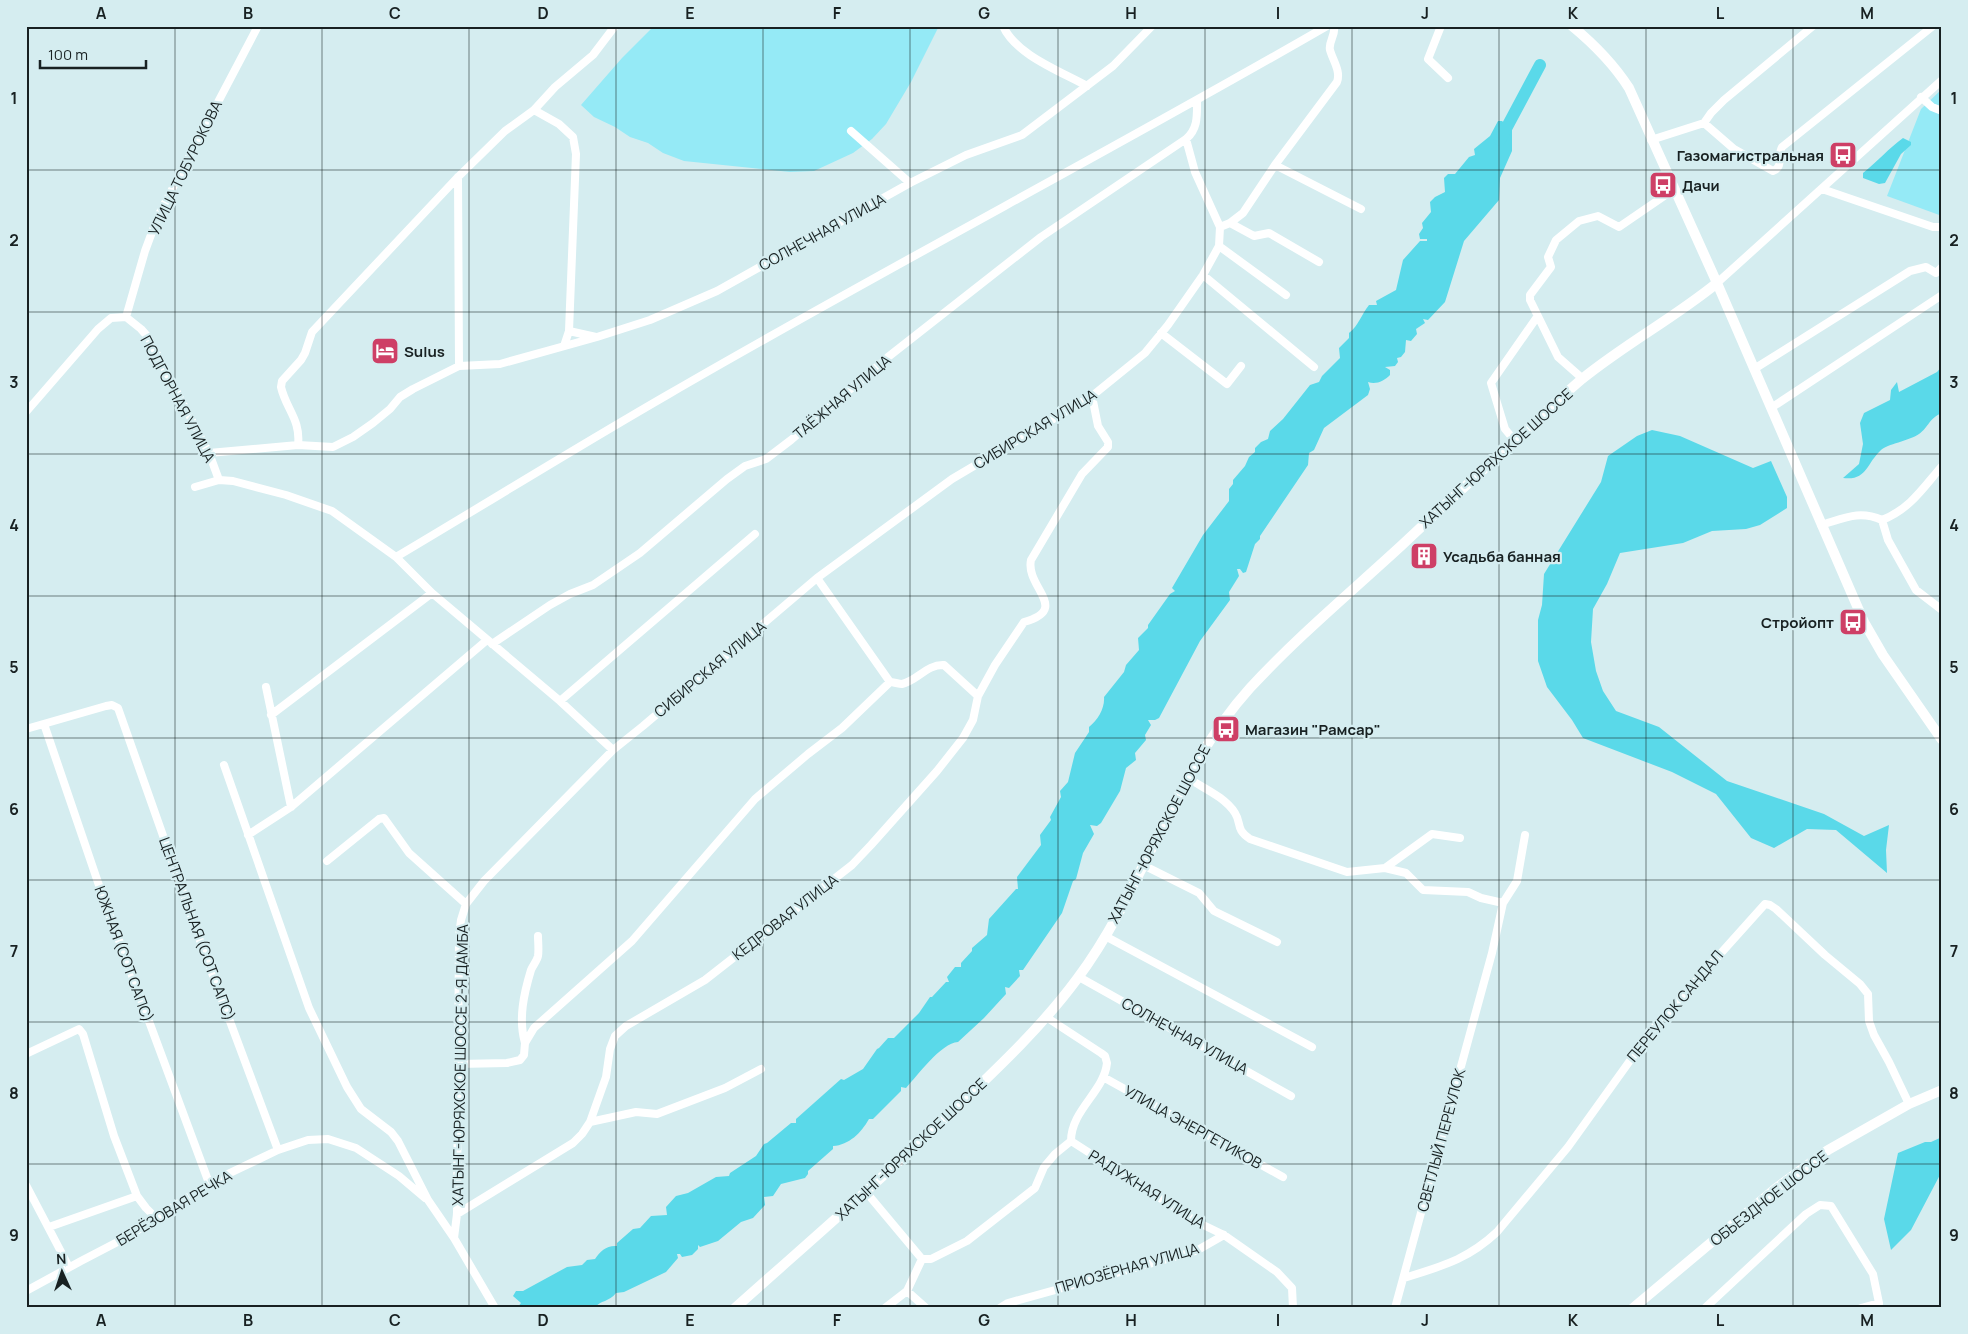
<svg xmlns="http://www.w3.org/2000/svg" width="1968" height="1334" viewBox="0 0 1968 1334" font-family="Manrope,sans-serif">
<rect width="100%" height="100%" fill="#d5edf0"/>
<path fill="#95eaf6" d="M 654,26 L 939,26 L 911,82 L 886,124 L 872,139 L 853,153 L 814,171 L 790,172 L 684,161 L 663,153 L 648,143 L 630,137 L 615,127 L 594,117 L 581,105 L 622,58 Z
M 1942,89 L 1942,216 L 1887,196 L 1921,109 Z"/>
<path fill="#5ad9e9" d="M 1498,121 L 1502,121 L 1512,130 L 1512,151 L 1500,178 L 1499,200 L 1464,241 L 1445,302 L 1428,320 L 1423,319 L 1425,323 L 1416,329 L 1417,334 L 1411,341 L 1406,340 L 1405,352 L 1401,357 L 1397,358 L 1398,362 L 1395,366 L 1385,367 L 1390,370 L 1390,375 C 1384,381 1376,385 1368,382 L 1370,389 L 1368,395 L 1324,428 L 1314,450 L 1309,453 L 1308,465 L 1260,536 L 1260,539 L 1255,544 L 1246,572 L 1243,573 L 1240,569 L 1237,569 L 1239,576 L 1229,592 L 1230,600 L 1200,641 L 1159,718 L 1155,720 L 1148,720 L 1151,725 L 1145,735 L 1146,740 L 1135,753 L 1136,760 L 1126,768 L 1120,791 L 1101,823 L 1097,826 L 1090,825 L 1094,834 L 1083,853 L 1076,879 L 1073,881 L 1062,913 L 1023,970 L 1019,970 L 1020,976 L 1009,988 L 1005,987 L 1006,994 L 984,1018 L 958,1042 C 941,1043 917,1076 906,1088 L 901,1087 L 901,1091 L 873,1119 L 869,1119 C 861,1133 849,1145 833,1146 L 833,1149 L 808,1171 L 808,1174 L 805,1178 L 781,1184 L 773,1196 L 764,1197 L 765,1205 L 753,1218 L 741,1222 L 718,1241 L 700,1247 L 698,1245 L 698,1249 L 692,1255 L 682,1257 L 680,1254 L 677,1254 L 678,1258 L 666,1272 L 624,1292 L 616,1293 C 609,1302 601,1300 594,1308 L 517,1308 L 521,1303 L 513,1296 L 516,1291 L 523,1291 L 567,1267 L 582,1265 L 587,1260 L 595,1259 C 600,1251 607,1245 617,1246 L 617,1243 L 633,1229 L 640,1228 L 651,1216 L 667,1215 L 666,1207 L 676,1196 L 688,1193 L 716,1177 L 729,1176 L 730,1173 L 756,1156 L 764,1144 L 767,1143 L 791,1123 L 796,1123 L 796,1119 L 841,1079 L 844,1080 L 863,1069 L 877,1049 L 879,1048 L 888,1038 L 894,1038 L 919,1013 L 930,997 L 932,997 L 946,982 L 949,982 L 947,977 L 955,967 L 961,967 L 961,963 L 972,951 L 972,948 L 987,935 L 989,919 L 1016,889 L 1018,889 L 1017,877 L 1041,845 L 1040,835 L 1051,820 L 1050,817 L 1061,797 L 1060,791 L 1068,782 L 1075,753 L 1089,732 L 1089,727 C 1098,720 1105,708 1104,697 L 1124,672 L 1126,665 L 1139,650 L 1138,638 L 1148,628 L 1148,625 L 1170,594 L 1175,591 L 1172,588 L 1203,535 L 1229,501 L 1229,489 L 1233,484 L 1233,480 L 1245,466 L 1249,457 L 1255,452 L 1255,448 L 1261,442 L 1268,439 L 1270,431 L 1283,419 L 1310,385 L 1319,382 L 1322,376 L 1340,358 L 1339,348 L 1349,338 L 1349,333 C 1359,325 1361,315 1369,305 L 1377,305 L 1376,301 L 1396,290 L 1403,260 L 1420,241 L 1427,241 L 1427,239 L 1420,239 L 1419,234 L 1423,228 L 1422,223 L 1431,212 L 1430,202 L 1435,197 L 1445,192 L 1444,178 L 1448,174 L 1455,174 L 1469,157 L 1475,155 L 1474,149 L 1490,136 Z
M 1903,138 L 1911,142 L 1911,145 L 1901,154 L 1885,183 L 1879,184 L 1863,178 L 1863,173 C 1877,162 1889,148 1903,138 Z
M 1942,366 L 1942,413 C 1929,418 1929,427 1919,434 C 1909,441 1887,444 1881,450 C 1866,464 1867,481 1843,478 L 1859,464 L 1863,444 L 1860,423 L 1864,413 L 1890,400 L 1891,390 L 1897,382 L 1899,392 L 1937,372 Z
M 1652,430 L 1680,436 L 1753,468 L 1771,461 L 1787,497 L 1787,508 L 1760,525 L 1746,529 L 1712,531 L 1683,543 L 1620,553 L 1607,584 L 1593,609 L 1591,642 L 1596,671 L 1603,691 L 1616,711 L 1659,727 L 1727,781 L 1824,814 L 1864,836 L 1889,825 L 1886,850 L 1887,873 L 1836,830 L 1807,829 L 1774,848 L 1751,838 L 1716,794 L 1672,772 L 1583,738 L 1572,720 L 1547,687 L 1538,661 L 1538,620 L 1542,605 L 1544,574 L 1601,482 L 1608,456 L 1637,436 Z
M 1942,1137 L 1942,1171 L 1911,1230 L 1891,1250 L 1884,1219 L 1898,1153 L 1925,1142 L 1931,1142 Z"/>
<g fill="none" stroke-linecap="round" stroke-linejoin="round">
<path stroke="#5ad9e9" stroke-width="12" d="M 1500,140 L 1540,65"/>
<path stroke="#fff" stroke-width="8" d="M 1003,26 C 1016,55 1060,71 1087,86
M 1441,26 L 1428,59 L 1448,78
M 1921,97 L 1932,107 L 1942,111
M 534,110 L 559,124 L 573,137 L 576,154 L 569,331 L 564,346
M 1704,123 L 1734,149 L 1773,171 C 1784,167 1777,155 1782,147 L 1933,26
M 851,131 L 910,183
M 1186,139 L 1195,172 L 1220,227
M 1651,140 L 1704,123 L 1711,113 L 1724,100 L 1813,26
M 1275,165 L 1361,209
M 458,177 L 459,366
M 1822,189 L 1933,227 L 1942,227
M 1230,223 L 1254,236 L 1269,233 L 1319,262
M 1219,246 L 1286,295
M 1203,275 L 1314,367
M 1717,283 L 1942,80
M 126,317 L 145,251 L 158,216 L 258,26
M 569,331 L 596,337
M 1161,333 L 1227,384 L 1241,366
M 1754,369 L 1910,271 L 1926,267 L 1936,273 L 1942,267
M 1583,379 L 1558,357 L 1530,300 L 1530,295 L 1551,267 L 1548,257 L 1556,240 L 1579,221 L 1598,216 L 1619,227 L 1673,190
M 1771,408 L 1942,295
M 26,412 L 98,329 L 111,318 L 126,317 L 141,329 L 148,337 L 209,453 L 219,480
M 1515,441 L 1505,429 L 1491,383 L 1537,317
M 298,445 C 301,420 286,409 281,387 L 282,381 L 301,360 L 305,353 L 312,332 L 458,177 L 505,131 L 534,110 L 555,87 L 593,55 L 615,26
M 209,453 L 298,445 L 333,447 L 353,437 L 373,423 L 390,409 L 400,397 L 413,389 L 459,366 L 500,364 L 597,337 L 650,320 L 717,291 L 910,183 L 966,155 L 1022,135 L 1113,66 L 1152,26
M 195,487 L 219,480 L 233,481 L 286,495 L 332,511 L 396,557 L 432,593 L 560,701 L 613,750
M 1882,520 L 1888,540 L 1916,590 L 1942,610
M 1821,525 C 1845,518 1859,510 1882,520 C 1910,509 1923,488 1942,466
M 396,557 C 487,503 577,447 669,394 C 886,268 1109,152 1327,26
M 817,578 L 890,682
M 492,644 L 550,605 L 570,594 L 593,585 L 640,553 L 727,479 L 745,466 L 766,459 L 791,440 L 888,357 L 1041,237 L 1186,139 C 1198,129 1197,116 1197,101
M 266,687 L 291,807
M 560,701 L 755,534
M 271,715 L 432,593
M 44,724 L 104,900 L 209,1183
M 26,729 L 106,706 L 112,705 L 118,708 L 203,949 L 278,1150
M 224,765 L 309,1008 L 347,1087 L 361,1109 L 391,1132 L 398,1141 L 428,1200 L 454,1238
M 1188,778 C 1203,788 1225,797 1235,813 C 1242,824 1235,829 1250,839 L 1347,872 L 1385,868 L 1406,873 L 1423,890 L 1468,892 L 1481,898 L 1503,903 L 1517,881 L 1525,835
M 248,835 L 291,807 L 487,640
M 327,861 L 379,819 L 384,818 L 409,853 L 466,904
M 1143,865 L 1199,893 L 1214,911 L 1277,942
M 1385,868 L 1432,834 L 1460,838
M 1105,936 L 1312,1047
M 1079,977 L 1291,1096
M 1046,1017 L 1101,1053 L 1105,1056 L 1107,1063 C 1104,1092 1071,1110 1071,1141
M 525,1043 C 518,1019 524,993 531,970 C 533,965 537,961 538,956 C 539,950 538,942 538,936
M 26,1054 L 79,1029 L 83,1034 L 114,1136 L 137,1196 L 146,1208 L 157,1219
M 458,1064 L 507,1063 L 520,1060 L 524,1055 L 525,1043 L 534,1028 L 632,941 L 755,799 L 808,754 L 842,728 L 890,682 C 893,682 899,684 902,684 C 917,681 927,664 944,665 L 978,696
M 1103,1077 L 1283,1177
M 590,1122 L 606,1077 L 610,1049 L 615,1036 L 626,1026 L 705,980 L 852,865 L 871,845 L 937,771 L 963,738 L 973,720 L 978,696 L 995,665 L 1024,622 C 1071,609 1025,587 1031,560 L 1082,474 L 1108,447 L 1108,442 L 1098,426 L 1092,396
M 1071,1141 L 1197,1222 L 1224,1235 L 1277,1272 L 1292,1288 L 1293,1308
M 26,1185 L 69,1267
M 866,1192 L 922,1259 L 907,1291 L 885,1308
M 457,1214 L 573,1143 L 582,1134 L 590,1122 L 636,1112 L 657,1114 L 725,1088 L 761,1069
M 49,1227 L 137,1196
M 922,1259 L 931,1259 L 967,1241 L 1035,1188 L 1044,1167 L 1055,1154 L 1071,1141
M 1404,1278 C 1442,1266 1467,1260 1497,1232 L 1568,1147 L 1652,1030 L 1765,904 L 1770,905 L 1776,909 L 1825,955 L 1860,984 L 1868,994 L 1869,1021 L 1874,1035 L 1889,1062 L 1909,1104
M 26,1291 L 81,1261 L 129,1236 L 209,1183 L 278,1150 L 308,1140 L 328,1139 L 356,1148 L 399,1176 L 425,1198
M 907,1291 L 926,1308
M 495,1308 L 454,1238 L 457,1214 L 459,936 L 461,920 L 466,904 L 484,881 L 613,750 L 643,726 L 817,578 L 952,479 L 1092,396 L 1145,353 L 1168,325 L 1203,275 L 1219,246 L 1220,227 L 1230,223 L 1243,213 L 1275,165 L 1337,82 C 1341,71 1333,61 1330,50 C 1328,42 1336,35 1334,26
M 1000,1308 L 1008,1303 L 1196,1251 L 1224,1235
M 1395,1308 L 1492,953 L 1503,903
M 1705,1308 L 1806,1214 L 1820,1205 L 1831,1206 L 1873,1274 L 1879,1303 L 1861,1308"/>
<path stroke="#fff" stroke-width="10" d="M 1572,26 C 1595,45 1613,63 1629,88 L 1717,283 L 1864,622 L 1883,655 L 1942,740
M 735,1308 C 810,1241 887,1175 959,1105 C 1001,1065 1043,1025 1077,979 C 1145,888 1173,773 1250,688 C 1297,637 1351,592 1402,545 C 1437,512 1472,480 1508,447 C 1532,425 1556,401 1582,379 C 1625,344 1674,318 1717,283
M 1633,1308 L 1775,1189 L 1828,1150 L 1909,1104 L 1942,1090"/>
</g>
<path fill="none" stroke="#182122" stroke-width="1" stroke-opacity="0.55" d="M 175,26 L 175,1308M 322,26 L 322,1308M 469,26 L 469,1308M 616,26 L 616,1308M 763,26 L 763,1308M 910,26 L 910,1308M 1058,26 L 1058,1308M 1205,26 L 1205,1308M 1352,26 L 1352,1308M 1499,26 L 1499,1308M 1646,26 L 1646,1308M 1793,26 L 1793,1308M 26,170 L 1942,170M 26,312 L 1942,312M 26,454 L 1942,454M 26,596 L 1942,596M 26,738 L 1942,738M 26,880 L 1942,880M 26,1022 L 1942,1022M 26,1164 L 1942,1164"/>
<defs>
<symbol id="bus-square" viewBox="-11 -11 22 22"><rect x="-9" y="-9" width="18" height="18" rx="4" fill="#ce3f66" stroke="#d5edf0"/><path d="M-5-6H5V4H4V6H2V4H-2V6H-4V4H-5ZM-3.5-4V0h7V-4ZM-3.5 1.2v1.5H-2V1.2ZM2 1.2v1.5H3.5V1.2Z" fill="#fff"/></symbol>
<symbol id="hotel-square" viewBox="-11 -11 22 22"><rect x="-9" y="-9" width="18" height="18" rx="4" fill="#ce3f66" stroke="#d5edf0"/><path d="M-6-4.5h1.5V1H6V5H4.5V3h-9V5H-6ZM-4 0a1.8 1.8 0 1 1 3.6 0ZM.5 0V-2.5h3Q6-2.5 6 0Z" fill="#fff"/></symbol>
<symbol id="building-square" viewBox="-11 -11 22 22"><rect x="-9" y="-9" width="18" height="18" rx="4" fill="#ce3f66" stroke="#d5edf0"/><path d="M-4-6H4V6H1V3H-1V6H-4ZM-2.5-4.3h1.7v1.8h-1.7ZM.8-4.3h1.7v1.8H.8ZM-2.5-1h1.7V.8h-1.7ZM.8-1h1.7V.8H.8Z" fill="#fff"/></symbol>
</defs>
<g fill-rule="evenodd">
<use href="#bus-square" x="1827" y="139" width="32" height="32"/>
<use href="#bus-square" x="1647" y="169" width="32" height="32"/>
<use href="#hotel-square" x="369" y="335" width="32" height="32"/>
<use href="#building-square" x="1408" y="540" width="32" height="32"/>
<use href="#bus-square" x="1837" y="606" width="32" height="32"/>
<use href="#bus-square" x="1210" y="713" width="32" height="32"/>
</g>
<g text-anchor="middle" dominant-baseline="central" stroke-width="4.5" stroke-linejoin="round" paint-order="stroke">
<g font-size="15" font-weight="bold" fill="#182122" stroke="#d5edf0" text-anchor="start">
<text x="1824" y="155" text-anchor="end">Газомагистральная</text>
<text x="1682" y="185">Дачи</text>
<text x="404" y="351">Sulus</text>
<text x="1443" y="556">Усадьба банная</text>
<text x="1834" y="622" text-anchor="end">Стройопт</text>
<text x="1245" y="729">Магазин "Рамсар"</text>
</g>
<g font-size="15" fill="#182122" stroke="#d5edf0">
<text transform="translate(185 168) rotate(-64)">УЛИЦА ТОБУРОКОВА</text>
<text transform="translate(822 232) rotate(-29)">СОЛНЕЧНАЯ УЛИЦА</text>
<text transform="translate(842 397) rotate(-40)">ТАЁЖНАЯ УЛИЦА</text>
<text transform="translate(178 399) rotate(62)">ПОДГОРНАЯ УЛИЦА</text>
<text transform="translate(1035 429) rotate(-31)">СИБИРСКАЯ УЛИЦА</text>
<text transform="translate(1496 458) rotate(-42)">ХАТЫНГ-ЮРЯХСКОЕ ШОССЕ</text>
<text transform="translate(710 669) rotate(-40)">СИБИРСКАЯ УЛИЦА</text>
<text transform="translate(1159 834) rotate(-62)">ХАТЫНГ-ЮРЯХСКОЕ ШОССЕ</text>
<text transform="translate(785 917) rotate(-38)">КЕДРОВАЯ УЛИЦА</text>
<text transform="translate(197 929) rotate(70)">ЦЕНТРАЛЬНАЯ (СОТ САПС)</text>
<text transform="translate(124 954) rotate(70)">ЮЖНАЯ (СОТ САПС)</text>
<text transform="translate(1675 1006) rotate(-50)">ПЕРЕУЛОК САНДАЛ</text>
<text transform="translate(1185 1036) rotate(29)">СОЛНЕЧНАЯ УЛИЦА</text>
<text transform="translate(460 1065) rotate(-89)">ХАТЫНГ-ЮРЯХСКОЕ ШОССЕ 2-Я ДАМБА</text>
<text transform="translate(1193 1127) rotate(29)">УЛИЦА ЭНЕРГЕТИКОВ</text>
<text transform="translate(1441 1140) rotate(-75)">СВЕТЛЫЙ ПЕРЕУЛОК</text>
<text transform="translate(911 1149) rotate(-43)">ХАТЫНГ-ЮРЯХСКОЕ ШОССЕ</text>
<text transform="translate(1147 1189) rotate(32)">РАДУЖНАЯ УЛИЦА</text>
<text transform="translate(1769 1198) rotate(-38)">ОБЪЕЗДНОЕ ШОССЕ</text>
<text transform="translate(174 1208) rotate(-31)">БЕРЁЗОВАЯ РЕЧКА</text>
<text transform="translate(1127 1268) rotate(-16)">ПРИОЗЁРНАЯ УЛИЦА</text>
</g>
</g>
<rect width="1968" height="1334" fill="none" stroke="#d5edf0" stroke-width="55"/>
<g transform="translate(62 1272) rotate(357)" stroke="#d5edf0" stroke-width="4" paint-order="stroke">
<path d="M0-4L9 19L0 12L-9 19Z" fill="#182122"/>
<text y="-8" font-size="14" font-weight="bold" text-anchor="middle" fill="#182122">N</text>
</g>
<path d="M40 60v8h106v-8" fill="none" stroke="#182122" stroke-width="2.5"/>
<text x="48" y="60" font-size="15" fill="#182122" stroke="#d5edf0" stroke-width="4" paint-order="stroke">100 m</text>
<rect x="28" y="28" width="1912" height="1278" fill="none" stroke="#182122" stroke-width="2"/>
<g font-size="16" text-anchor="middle" font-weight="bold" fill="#182122">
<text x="101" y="19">A</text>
<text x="248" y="19">B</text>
<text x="395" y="19">C</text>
<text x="543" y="19">D</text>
<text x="690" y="19">E</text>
<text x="837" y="19">F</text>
<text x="984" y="19">G</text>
<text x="1131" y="19">H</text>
<text x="1278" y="19">I</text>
<text x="1425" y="19">J</text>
<text x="1573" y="19">K</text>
<text x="1720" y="19">L</text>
<text x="1867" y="19">M</text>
<text x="14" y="104">1</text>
<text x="1954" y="104">1</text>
<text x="14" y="246">2</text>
<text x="1954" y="246">2</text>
<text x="14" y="388">3</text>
<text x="1954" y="388">3</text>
<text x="14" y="531">4</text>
<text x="1954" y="531">4</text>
<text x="14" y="673">5</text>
<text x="1954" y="673">5</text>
<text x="14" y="815">6</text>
<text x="1954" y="815">6</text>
<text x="14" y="957">7</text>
<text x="1954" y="957">7</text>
<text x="14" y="1099">8</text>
<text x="1954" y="1099">8</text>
<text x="14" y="1241">9</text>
<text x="1954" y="1241">9</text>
<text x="101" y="1326">A</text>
<text x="248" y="1326">B</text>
<text x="395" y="1326">C</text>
<text x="543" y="1326">D</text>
<text x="690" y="1326">E</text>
<text x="837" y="1326">F</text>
<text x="984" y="1326">G</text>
<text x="1131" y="1326">H</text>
<text x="1278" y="1326">I</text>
<text x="1425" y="1326">J</text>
<text x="1573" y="1326">K</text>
<text x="1720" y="1326">L</text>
<text x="1867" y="1326">M</text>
</g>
</svg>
